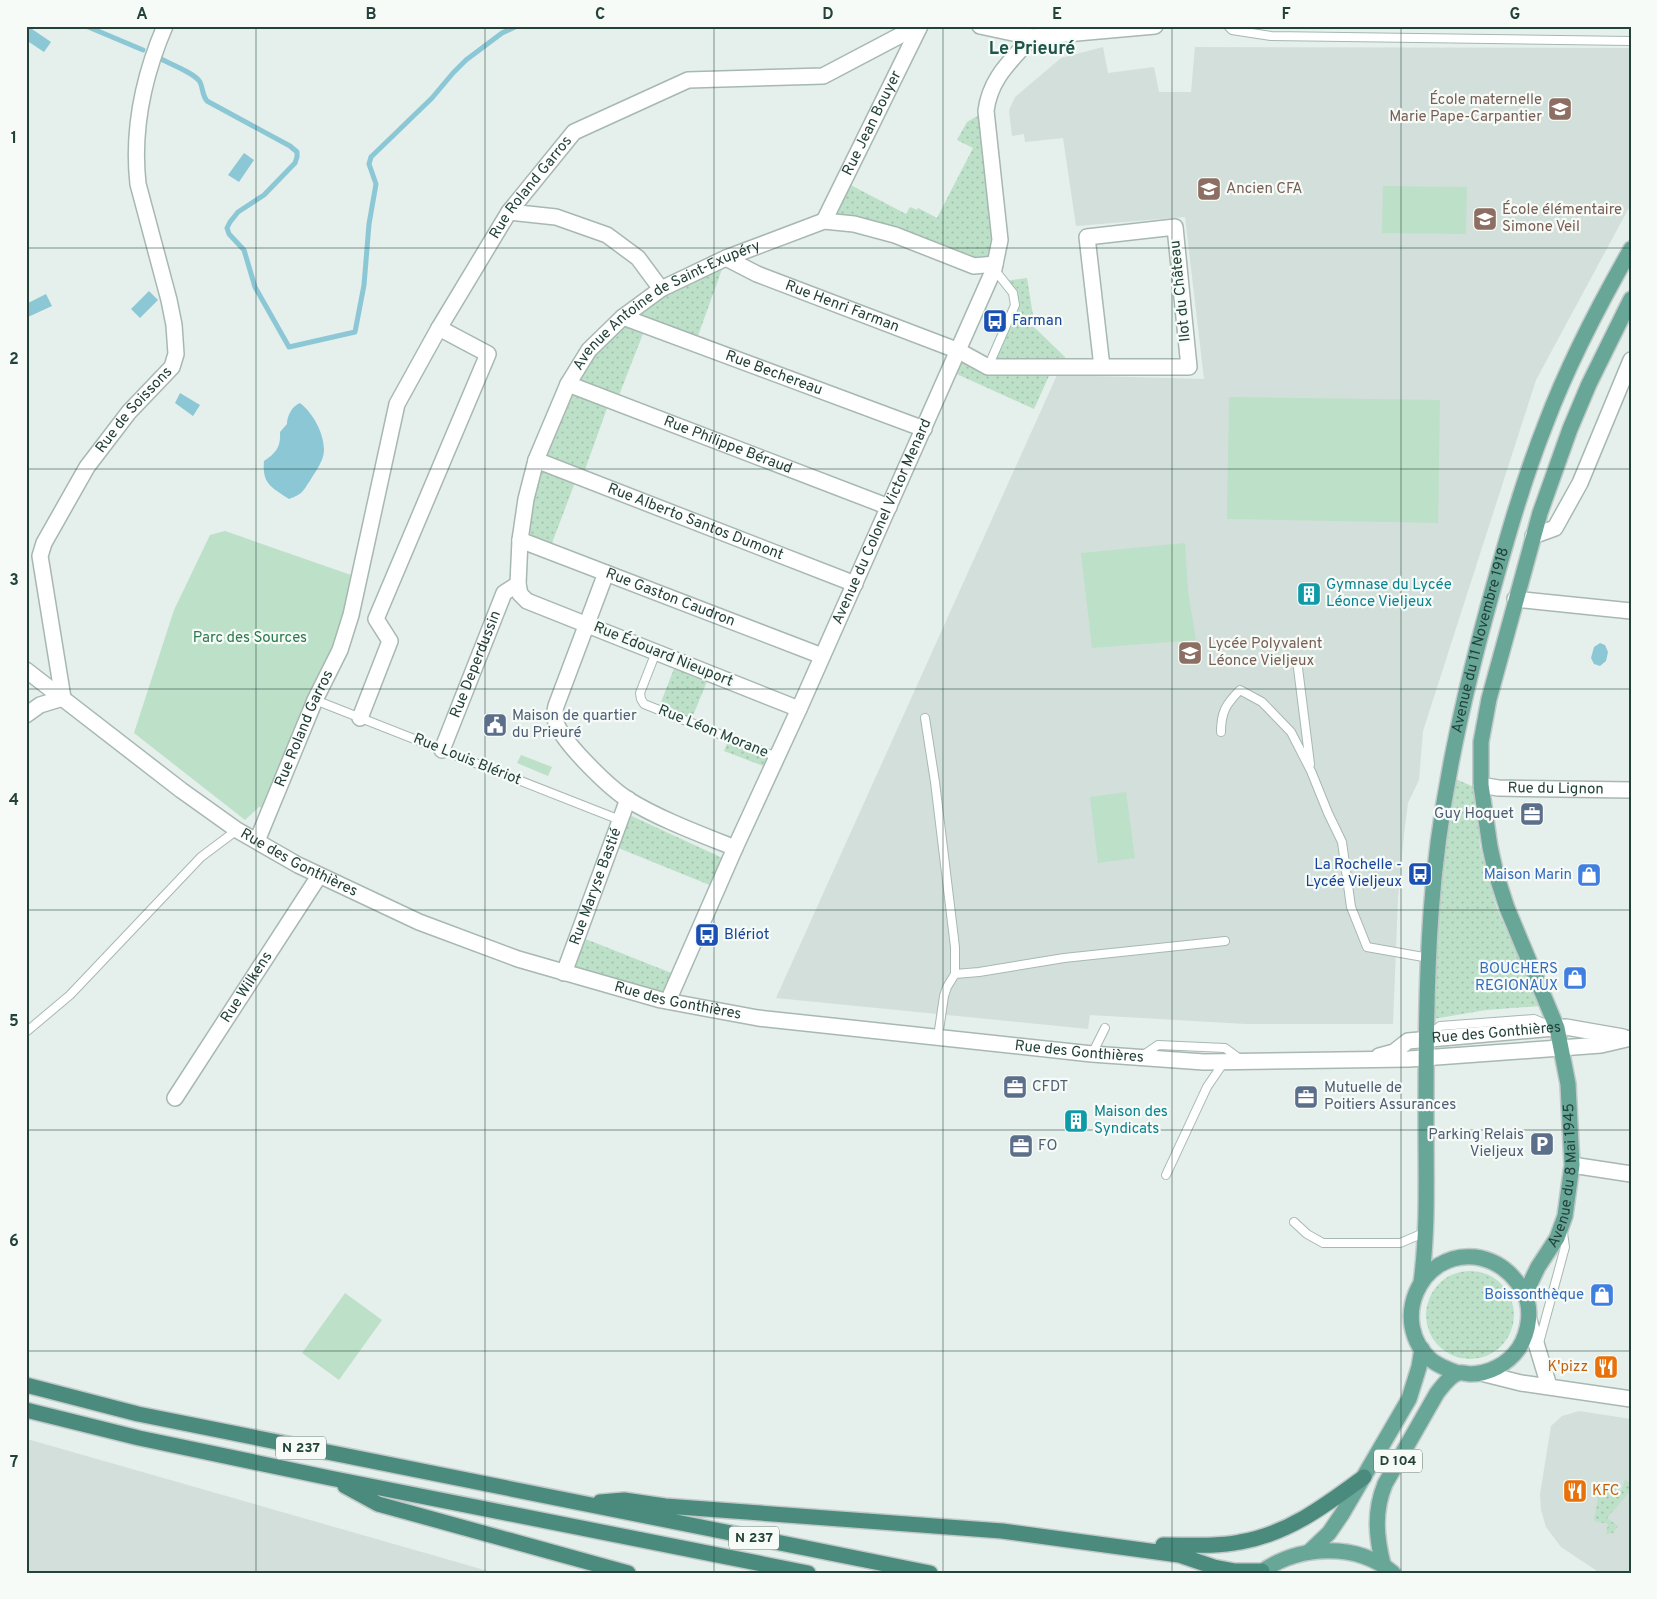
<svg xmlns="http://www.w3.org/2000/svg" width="1657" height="1599" viewBox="0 0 1657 1599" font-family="Overpass,sans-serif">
<defs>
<pattern id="grass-dots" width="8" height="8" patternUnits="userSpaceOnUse" patternTransform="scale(1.25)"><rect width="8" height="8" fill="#bde0c8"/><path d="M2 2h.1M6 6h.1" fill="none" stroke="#a2c1ad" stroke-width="1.8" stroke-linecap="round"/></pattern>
</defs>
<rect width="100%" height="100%" fill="#e5efeb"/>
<path fill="#d3dfda" d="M 1103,47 L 1108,73 L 1154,67 L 1159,92 L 1191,92 L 1195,47 L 1631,48 L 1631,204 L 1536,380 L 1423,731 L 1419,780 L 1408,803 L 1404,834 L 1398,898 L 1393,1024 L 1246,1024 L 1090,1015 L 1088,1029 L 776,998 L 1057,375 L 1204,379 L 1185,217 L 1076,226 L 1063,138 L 1025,142 L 1024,134 L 1012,136 L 1009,110 L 1015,97 L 1061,58 Z
M 1579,1411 L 1631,1419 L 1631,1573 L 1600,1573 L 1561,1547 L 1546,1527 L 1541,1510 L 1540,1494 L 1551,1426 L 1562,1416 Z
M 26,1439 L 34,1441 L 495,1573 L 26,1573 Z"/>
<path fill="url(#grass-dots)" d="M 986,111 L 995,264 L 824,221 L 843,181 L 906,214 L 910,207 L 917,210 L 918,208 L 937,218 L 973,148 L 957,140 L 967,122 Z
M 726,258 L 695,344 L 646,326 L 616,403 L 610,400 L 582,478 L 577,477 L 549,551 L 520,540 L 568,384 L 623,317 Z
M 1027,278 L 1035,328 L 1065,357 L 1065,367 L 1053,367 L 1034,409 L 950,371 L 959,351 L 988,367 L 1015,305 L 1003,281 Z
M 677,661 L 710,674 L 690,723 L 658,710 Z
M 729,738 L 777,757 L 771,769 L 724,751 Z
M 1449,776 L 1476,788 L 1480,846 L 1497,909 L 1541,1006 L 1486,1010 L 1427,1020 Z
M 623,812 L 729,861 L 717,888 L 611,845 Z
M 578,936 L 679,976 L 668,1001 L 564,973 Z
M1426 1315a44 44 0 1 1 88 0a44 44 0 1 1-88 0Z
M 1625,1479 L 1631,1484 L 1631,1490 L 1607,1518 L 1618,1526 L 1613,1533 L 1606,1534 L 1608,1524 L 1594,1521 L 1600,1486 L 1622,1490 Z"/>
<path fill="#bde0c8" d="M 1383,186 L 1467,187 L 1466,234 L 1382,233 Z
M 1229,397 L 1440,400 L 1438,523 L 1227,519 Z
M 225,531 L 351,575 L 336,644 L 266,808 L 259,807 L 245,820 L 134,733 L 174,610 L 210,535 Z
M 1185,543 L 1188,590 L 1196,640 L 1092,648 L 1081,553 Z
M 521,755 L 552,767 L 548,776 L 517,763 Z
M 1126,792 L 1135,858 L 1098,863 L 1090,797 Z
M 345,1293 L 382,1320 L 339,1380 L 302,1353 Z"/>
<path fill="#8bc7d5" d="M 29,27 L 51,42 L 44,52 L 26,40 L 26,31 Z
M 244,153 L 254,160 L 239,182 L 228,175 Z
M 149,291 L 158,300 L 140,318 L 131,309 Z
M 46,294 L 52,306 L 28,317 L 26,313 L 26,304 Z
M 180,393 L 200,405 L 193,416 L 175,403 Z
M 300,403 C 313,413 324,433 324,450 C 324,460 316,471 311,479 C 303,491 303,494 289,499 C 271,487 262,484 264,461 C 276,453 281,447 280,432 L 287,424 C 287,416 292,406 300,403 Z
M 1600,643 L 1605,645 L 1608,652 L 1606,661 L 1600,666 L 1594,664 L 1591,658 L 1594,647 Z"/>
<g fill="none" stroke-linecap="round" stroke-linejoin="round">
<path stroke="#8bc7d5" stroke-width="5" d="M 86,26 L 143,50
M 159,58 C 168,63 195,73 200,82 C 203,88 202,95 207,101 L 290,146 L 297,152 L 297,157 L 295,163 L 264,195 L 238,212 L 230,222 L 227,228 L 229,234 L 244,250 L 255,287 L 289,347 L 355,332 L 364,285 L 369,224 L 376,184 L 369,164 L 371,157 L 432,98 L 453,73 L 466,60 L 502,33 L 517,26"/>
<defs>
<path id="service" d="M 1228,26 L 1232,30 L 1271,36 L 1631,41
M 988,367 L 1015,305 L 1013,293 L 994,269
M 656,652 L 640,693 L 641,699 L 644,704 L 777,757
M 1297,660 L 1310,764
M 315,700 L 620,820
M 925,718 L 935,782 L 955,947 L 955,974 L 947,987 L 944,996 L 938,1037
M 1221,732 C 1221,712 1226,704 1240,690 L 1262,702 L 1291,732 L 1311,771 L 1328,813 L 1342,842 L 1351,907 L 1367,947 L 1429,958
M 955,974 L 979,972 L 1064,958 L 1225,941
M 26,1032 L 70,995 L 201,857 L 237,830
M 1428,1037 L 1440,1026 L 1534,1019 L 1551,1026
M 1092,1054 L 1105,1028
M 1142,1056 L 1158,1045 L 1225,1048 L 1240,1059
M 1166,1175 L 1207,1087 L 1224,1062
M 1294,1222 L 1307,1234 L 1323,1243 L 1400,1243 L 1426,1232
M 1539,1343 L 1565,1247 L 1563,1233"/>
<g id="minor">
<path d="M 980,26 L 1032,37 L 1155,26"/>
<path d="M 509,212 L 556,217 L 607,235 L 638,258 L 661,289"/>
<path id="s1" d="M 824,221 L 920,26"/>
<path id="s2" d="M 726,258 L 757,274 L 959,351 L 988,367 L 1189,367 L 1175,227 L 1087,237 L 1102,367"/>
<path id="s3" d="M 623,317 L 924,429"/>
<path id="s4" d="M 568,384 L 889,507"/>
<path id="s5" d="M 536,460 L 855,584"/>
<path d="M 1533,536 L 1555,528 L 1580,483 L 1631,360"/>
<path id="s6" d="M 520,540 L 822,656"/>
<path d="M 606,573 L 556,706 C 555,710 554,714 555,718 C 557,738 609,787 627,799 C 659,819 700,834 735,848"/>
<path d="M 1515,599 L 1631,611"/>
<path id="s7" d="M 799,709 L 527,601 L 520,594 L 518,584 L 520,540 L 526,499 L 536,460 L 568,384 L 589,350 L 623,317 L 661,289 L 726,258 L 824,221 L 854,224 L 895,235 L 974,266 L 995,264"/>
<path id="s8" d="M 26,715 L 40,705 L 63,698 L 40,556 L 44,543 L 87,467 L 129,412 L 172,367 L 176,354 L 174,325 L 169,300 L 138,184 C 132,130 144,75 165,26"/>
<path d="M 360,718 L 390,641 L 376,619 L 488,354 L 439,328"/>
<path id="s9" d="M 442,750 L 504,593 L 518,584"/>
<path id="s10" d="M 1481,785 L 1498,788 L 1631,790"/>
<path id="s11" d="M 257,841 L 315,700 L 340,650 L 351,615 L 397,404 L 439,328 L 509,212 L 574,132 L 688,80 L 823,76 L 918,26"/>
<path id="s12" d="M 564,973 L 628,799"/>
<path id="s13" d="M 668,1001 L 735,848 L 799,709 L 994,269 L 1000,240 L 986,111 C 990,78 1011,61 1032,37"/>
<path id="s14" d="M 175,1098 L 319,876"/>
<path d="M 1572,1165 L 1631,1174"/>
</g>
<g id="tertiary">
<path id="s15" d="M 26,670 L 181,790 L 237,830 L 298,865 L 419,922 L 518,959 L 661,1000 L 758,1018 L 1092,1054 L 1204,1062 L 1409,1059 L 1601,1045 L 1631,1038"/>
<path id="s16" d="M 1379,1056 L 1394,1052 L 1408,1041 L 1566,1027 L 1623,1037"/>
<path d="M 1529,1320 L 1549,1386"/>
<path d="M 1481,1373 L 1521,1383 L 1631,1399"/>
</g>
<g id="primary">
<path id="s17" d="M 1421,1283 C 1428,1231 1426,1180 1426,1128 C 1426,1056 1426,985 1431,913 C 1438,812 1459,715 1485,618 C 1503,552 1521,486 1546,423 C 1569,362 1599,305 1631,249"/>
<path id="s18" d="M 1525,1294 L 1538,1267 L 1557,1238 L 1565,1216 L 1572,1165 L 1568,1084 L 1557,1028 L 1507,908 L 1496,874 L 1490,847 L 1481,785 L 1481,742 L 1489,699 L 1540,513 L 1570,429 L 1589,384 L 1631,299"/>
<path d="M 1309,1552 L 1329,1533 L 1342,1514 L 1409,1399 L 1419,1367 L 1422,1349"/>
<path d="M 1383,1564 C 1376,1536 1374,1511 1385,1484 L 1437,1393 C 1442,1387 1450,1375 1459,1373 C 1462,1372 1467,1374 1470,1374 C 1489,1374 1508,1364 1519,1348 C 1529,1332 1533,1308 1523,1291 C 1512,1272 1497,1260 1475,1257 C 1419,1251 1389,1323 1431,1360 C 1439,1366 1449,1370 1458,1373"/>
<path d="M 1260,1573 C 1298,1545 1356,1542 1393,1573"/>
</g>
<path id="trunk" d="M 26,1385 L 138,1414 L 930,1573
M 26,1410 L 139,1438 L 330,1478 L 808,1573
M 345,1486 L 378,1504 L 628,1573
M 600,1502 L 624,1500 L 665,1506 L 1002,1531 L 1179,1555 L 1214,1567 L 1235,1571 L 1262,1571
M 1163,1545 C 1189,1545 1215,1547 1240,1542 C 1288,1534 1326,1505 1364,1477"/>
</defs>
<use href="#service" stroke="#a7b8b2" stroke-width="10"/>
<use href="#minor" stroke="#a7b8b2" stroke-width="18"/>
<use href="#tertiary" stroke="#a7b8b2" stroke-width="18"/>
<use href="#primary" stroke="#c1cac8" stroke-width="18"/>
<use href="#trunk" stroke="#c1cac8" stroke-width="18"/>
<use href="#service" stroke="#fff" stroke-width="8"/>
<use href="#minor" stroke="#fff" stroke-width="15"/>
<use href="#tertiary" stroke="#fff" stroke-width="15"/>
<use href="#primary" stroke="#68a698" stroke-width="15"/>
<use href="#trunk" stroke="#4a8b7e" stroke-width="15"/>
</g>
<path fill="none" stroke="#23423a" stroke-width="1" stroke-opacity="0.55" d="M 256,26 L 256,1573M 485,26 L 485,1573M 714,26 L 714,1573M 943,26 L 943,1573M 1172,26 L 1172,1573M 1401,26 L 1401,1573M 26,248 L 1631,248M 26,469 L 1631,469M 26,689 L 1631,689M 26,910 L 1631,910M 26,1130 L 1631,1130M 26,1351 L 1631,1351"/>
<defs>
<symbol id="school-square" viewBox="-11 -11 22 22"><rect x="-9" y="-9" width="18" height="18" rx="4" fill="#8d6e63" stroke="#f6fbf8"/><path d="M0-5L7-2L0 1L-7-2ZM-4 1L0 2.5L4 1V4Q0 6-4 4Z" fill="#fff"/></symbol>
<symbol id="bus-square" viewBox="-11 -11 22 22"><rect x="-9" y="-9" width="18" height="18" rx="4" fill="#1a4fb4" stroke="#f6fbf8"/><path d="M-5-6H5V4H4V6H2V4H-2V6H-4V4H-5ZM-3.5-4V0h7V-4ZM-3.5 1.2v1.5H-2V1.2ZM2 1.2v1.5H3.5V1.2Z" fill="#fff"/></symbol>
<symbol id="building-square" viewBox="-11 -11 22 22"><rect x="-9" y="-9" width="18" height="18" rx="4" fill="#0f9aa8" stroke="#f6fbf8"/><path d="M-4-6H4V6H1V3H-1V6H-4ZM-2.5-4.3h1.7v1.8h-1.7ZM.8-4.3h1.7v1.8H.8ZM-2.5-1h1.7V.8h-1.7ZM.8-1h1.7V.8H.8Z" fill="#fff"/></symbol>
<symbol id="civic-square" viewBox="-11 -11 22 22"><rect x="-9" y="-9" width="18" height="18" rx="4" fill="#5c6f8a" stroke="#f6fbf8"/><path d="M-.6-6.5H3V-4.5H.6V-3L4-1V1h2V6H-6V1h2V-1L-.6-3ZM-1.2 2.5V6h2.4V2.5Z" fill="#fff"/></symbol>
<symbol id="office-square" viewBox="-11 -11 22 22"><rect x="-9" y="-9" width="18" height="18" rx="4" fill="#5c6f8a" stroke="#f6fbf8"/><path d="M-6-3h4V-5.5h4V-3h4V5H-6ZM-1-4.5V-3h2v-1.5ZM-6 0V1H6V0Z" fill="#fff"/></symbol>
<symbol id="shop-square" viewBox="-11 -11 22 22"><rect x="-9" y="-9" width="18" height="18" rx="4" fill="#3f7fe0" stroke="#f6fbf8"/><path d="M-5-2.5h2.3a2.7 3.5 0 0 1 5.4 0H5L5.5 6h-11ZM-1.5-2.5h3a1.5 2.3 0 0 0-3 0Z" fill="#fff"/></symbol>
<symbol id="parking-square" viewBox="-11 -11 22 22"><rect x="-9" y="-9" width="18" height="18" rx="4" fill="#5c6f8a" stroke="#f6fbf8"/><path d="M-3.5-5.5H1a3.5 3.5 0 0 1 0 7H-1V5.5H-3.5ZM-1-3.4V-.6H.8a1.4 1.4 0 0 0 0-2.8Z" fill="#fff"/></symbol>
<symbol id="restaurant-square" viewBox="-11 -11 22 22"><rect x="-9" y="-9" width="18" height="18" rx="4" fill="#e8710a" stroke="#f6fbf8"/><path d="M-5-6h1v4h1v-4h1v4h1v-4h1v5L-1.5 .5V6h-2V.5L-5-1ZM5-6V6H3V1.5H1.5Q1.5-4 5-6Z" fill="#fff"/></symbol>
</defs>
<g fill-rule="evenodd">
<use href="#school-square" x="1546" y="95" width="28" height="28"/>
<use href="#school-square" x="1195" y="175" width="28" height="28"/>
<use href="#school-square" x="1471" y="205" width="28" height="28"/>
<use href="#bus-square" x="981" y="307" width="28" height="28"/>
<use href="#building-square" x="1295" y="580" width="28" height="28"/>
<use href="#school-square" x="1176" y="639" width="28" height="28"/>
<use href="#civic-square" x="481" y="711" width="28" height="28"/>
<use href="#office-square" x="1518" y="800" width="28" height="28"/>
<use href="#bus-square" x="1406" y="860" width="28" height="28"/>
<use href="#shop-square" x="1575" y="861" width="28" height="28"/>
<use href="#bus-square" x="693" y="921" width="28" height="28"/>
<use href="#shop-square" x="1561" y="964" width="28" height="28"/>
<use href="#office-square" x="1001" y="1073" width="28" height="28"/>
<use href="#office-square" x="1292" y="1083" width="28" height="28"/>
<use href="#building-square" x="1062" y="1107" width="28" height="28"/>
<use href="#parking-square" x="1528" y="1130" width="28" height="28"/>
<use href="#office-square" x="1007" y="1132" width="28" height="28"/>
<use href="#shop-square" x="1588" y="1281" width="28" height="28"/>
<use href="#restaurant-square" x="1592" y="1353" width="28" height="28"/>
<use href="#restaurant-square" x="1561" y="1477" width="28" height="28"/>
</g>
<g text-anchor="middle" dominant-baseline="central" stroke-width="4.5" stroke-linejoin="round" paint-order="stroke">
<g fill="#f6fbf8" stroke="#627a73" stroke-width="1">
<rect x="276" y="1436.5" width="50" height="23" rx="4"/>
<rect x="1374" y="1449.5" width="48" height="23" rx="4"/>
<rect x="729" y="1526.5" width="50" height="23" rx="4"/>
</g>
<g font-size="14" font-weight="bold" fill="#23423a">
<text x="301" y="1448">N 237</text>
<text x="1398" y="1461">D 104</text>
<text x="754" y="1538">N 237</text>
</g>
<g font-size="15" fill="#785e54" stroke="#f6fbf8" text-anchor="start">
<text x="1542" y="100" text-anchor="end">École maternelle<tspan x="1542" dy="17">Marie Pape-Carpantier</tspan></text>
<text x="1226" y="189">Ancien CFA</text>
<text x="1502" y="210">École élémentaire<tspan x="1502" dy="17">Simone Veil</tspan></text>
<text x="1208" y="644">Lycée Polyvalent<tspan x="1208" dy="17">Léonce Vieljeux</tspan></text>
</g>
<g font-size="15" fill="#23423a" stroke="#f6fbf8">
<text stroke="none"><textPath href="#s1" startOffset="109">Rue Jean Bouyer</textPath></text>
<text stroke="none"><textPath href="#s11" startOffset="716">Rue Roland Garros</textPath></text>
<text transform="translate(1181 291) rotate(-96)">Ilot du Château</text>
<text stroke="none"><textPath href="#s2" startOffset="126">Rue Henri Farman</textPath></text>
<text stroke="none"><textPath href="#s7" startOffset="651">Avenue Antoine de Saint-Exupéry</textPath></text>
<text stroke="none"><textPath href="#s3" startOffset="161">Rue Bechereau</textPath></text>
<text stroke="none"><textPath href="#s8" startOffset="360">Rue de Soissons</textPath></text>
<text stroke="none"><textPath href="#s4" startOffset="171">Rue Philippe Béraud</textPath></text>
<text stroke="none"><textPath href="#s5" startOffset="171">Rue Alberto Santos Dumont</textPath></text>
<text stroke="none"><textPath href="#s13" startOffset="525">Avenue du Colonel Victor Menard</textPath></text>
<text stroke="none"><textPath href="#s6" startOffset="161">Rue Gaston Caudron</textPath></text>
<text stroke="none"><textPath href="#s17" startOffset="648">Avenue du 11 Novembre 1918</textPath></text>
<text transform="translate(663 655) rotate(22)">Rue Édouard Nieuport</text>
<text stroke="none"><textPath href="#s9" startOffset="92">Rue Deperdussin</textPath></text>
<text stroke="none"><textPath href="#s11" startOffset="122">Rue Roland Garros</textPath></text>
<text transform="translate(713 732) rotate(22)">Rue Léon Morane</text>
<text transform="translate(467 760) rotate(22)">Rue Louis Blériot</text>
<text stroke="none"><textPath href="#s10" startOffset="75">Rue du Lignon</textPath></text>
<text stroke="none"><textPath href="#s15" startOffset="335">Rue des Gonthières</textPath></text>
<text stroke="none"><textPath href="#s12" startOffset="92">Rue Maryse Bastié</textPath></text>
<text stroke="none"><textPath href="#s14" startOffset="132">Rue Wilkens</textPath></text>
<text stroke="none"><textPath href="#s15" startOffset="740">Rue des Gonthières</textPath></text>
<text stroke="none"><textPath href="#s16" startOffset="122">Rue des Gonthières</textPath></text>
<text stroke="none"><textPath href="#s15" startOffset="1145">Rue des Gonthières</textPath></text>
<text stroke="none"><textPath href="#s18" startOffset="128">Avenue du 8 Mai 1945</textPath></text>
</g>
<g font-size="15" fill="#164399" stroke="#f6fbf8" text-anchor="start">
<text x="1012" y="321">Farman</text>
<text x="1402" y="865" text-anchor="end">La Rochelle -<tspan x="1402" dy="17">Lycée Vieljeux</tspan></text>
<text x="724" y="935">Blériot</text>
</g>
<g font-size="15" fill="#0d838f" stroke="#f6fbf8" text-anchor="start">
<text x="1326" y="585">Gymnase du Lycée<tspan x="1326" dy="17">Léonce Vieljeux</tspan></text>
<text x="1094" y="1112">Maison des<tspan x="1094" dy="17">Syndicats</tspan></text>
</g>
<g font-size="15" fill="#2b7b4c" stroke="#f6fbf8">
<text x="250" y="638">Parc des Sources</text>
</g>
<g font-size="15" fill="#4e5e75" stroke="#f6fbf8" text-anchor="start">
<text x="512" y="716">Maison de quartier<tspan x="512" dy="17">du Prieuré</tspan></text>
<text x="1514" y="814" text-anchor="end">Guy Hoquet</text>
<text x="1032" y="1087">CFDT</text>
<text x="1324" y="1088">Mutuelle de<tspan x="1324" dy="17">Poitiers Assurances</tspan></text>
<text x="1524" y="1135" text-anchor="end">Parking Relais<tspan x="1524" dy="17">Vieljeux</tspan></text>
<text x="1038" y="1146">FO</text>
</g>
<g font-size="15" fill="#366cbe" stroke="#f6fbf8" text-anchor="end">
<text x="1572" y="875">Maison Marin</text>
<text x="1558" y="969">BOUCHERS<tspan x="1558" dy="17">REGIONAUX</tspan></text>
<text x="1584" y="1295">Boissonthèque</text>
</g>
<g font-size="15" fill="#c56008" stroke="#f6fbf8" text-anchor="end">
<text x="1588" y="1367">K'pizz</text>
<text x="1592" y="1491" text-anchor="start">KFC</text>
</g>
<g font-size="18" font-weight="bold" fill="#1d5549" stroke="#f6fbf8">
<text x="1032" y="49">Le Prieuré</text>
</g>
</g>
<rect width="1657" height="1599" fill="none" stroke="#f6fbf8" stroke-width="55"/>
<rect x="28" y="28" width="1602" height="1544" fill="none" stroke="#23423a" stroke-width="2"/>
<g font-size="16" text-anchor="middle" font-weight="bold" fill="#23423a">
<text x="142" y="19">A</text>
<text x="371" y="19">B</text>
<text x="600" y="19">C</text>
<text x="828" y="19">D</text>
<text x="1057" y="19">E</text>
<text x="1286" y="19">F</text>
<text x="1515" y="19">G</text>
<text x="14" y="143">1</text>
<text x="14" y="364">2</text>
<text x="14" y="585">3</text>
<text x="14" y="805">4</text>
<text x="14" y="1026">5</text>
<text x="14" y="1246">6</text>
<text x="14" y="1467">7</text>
</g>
</svg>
